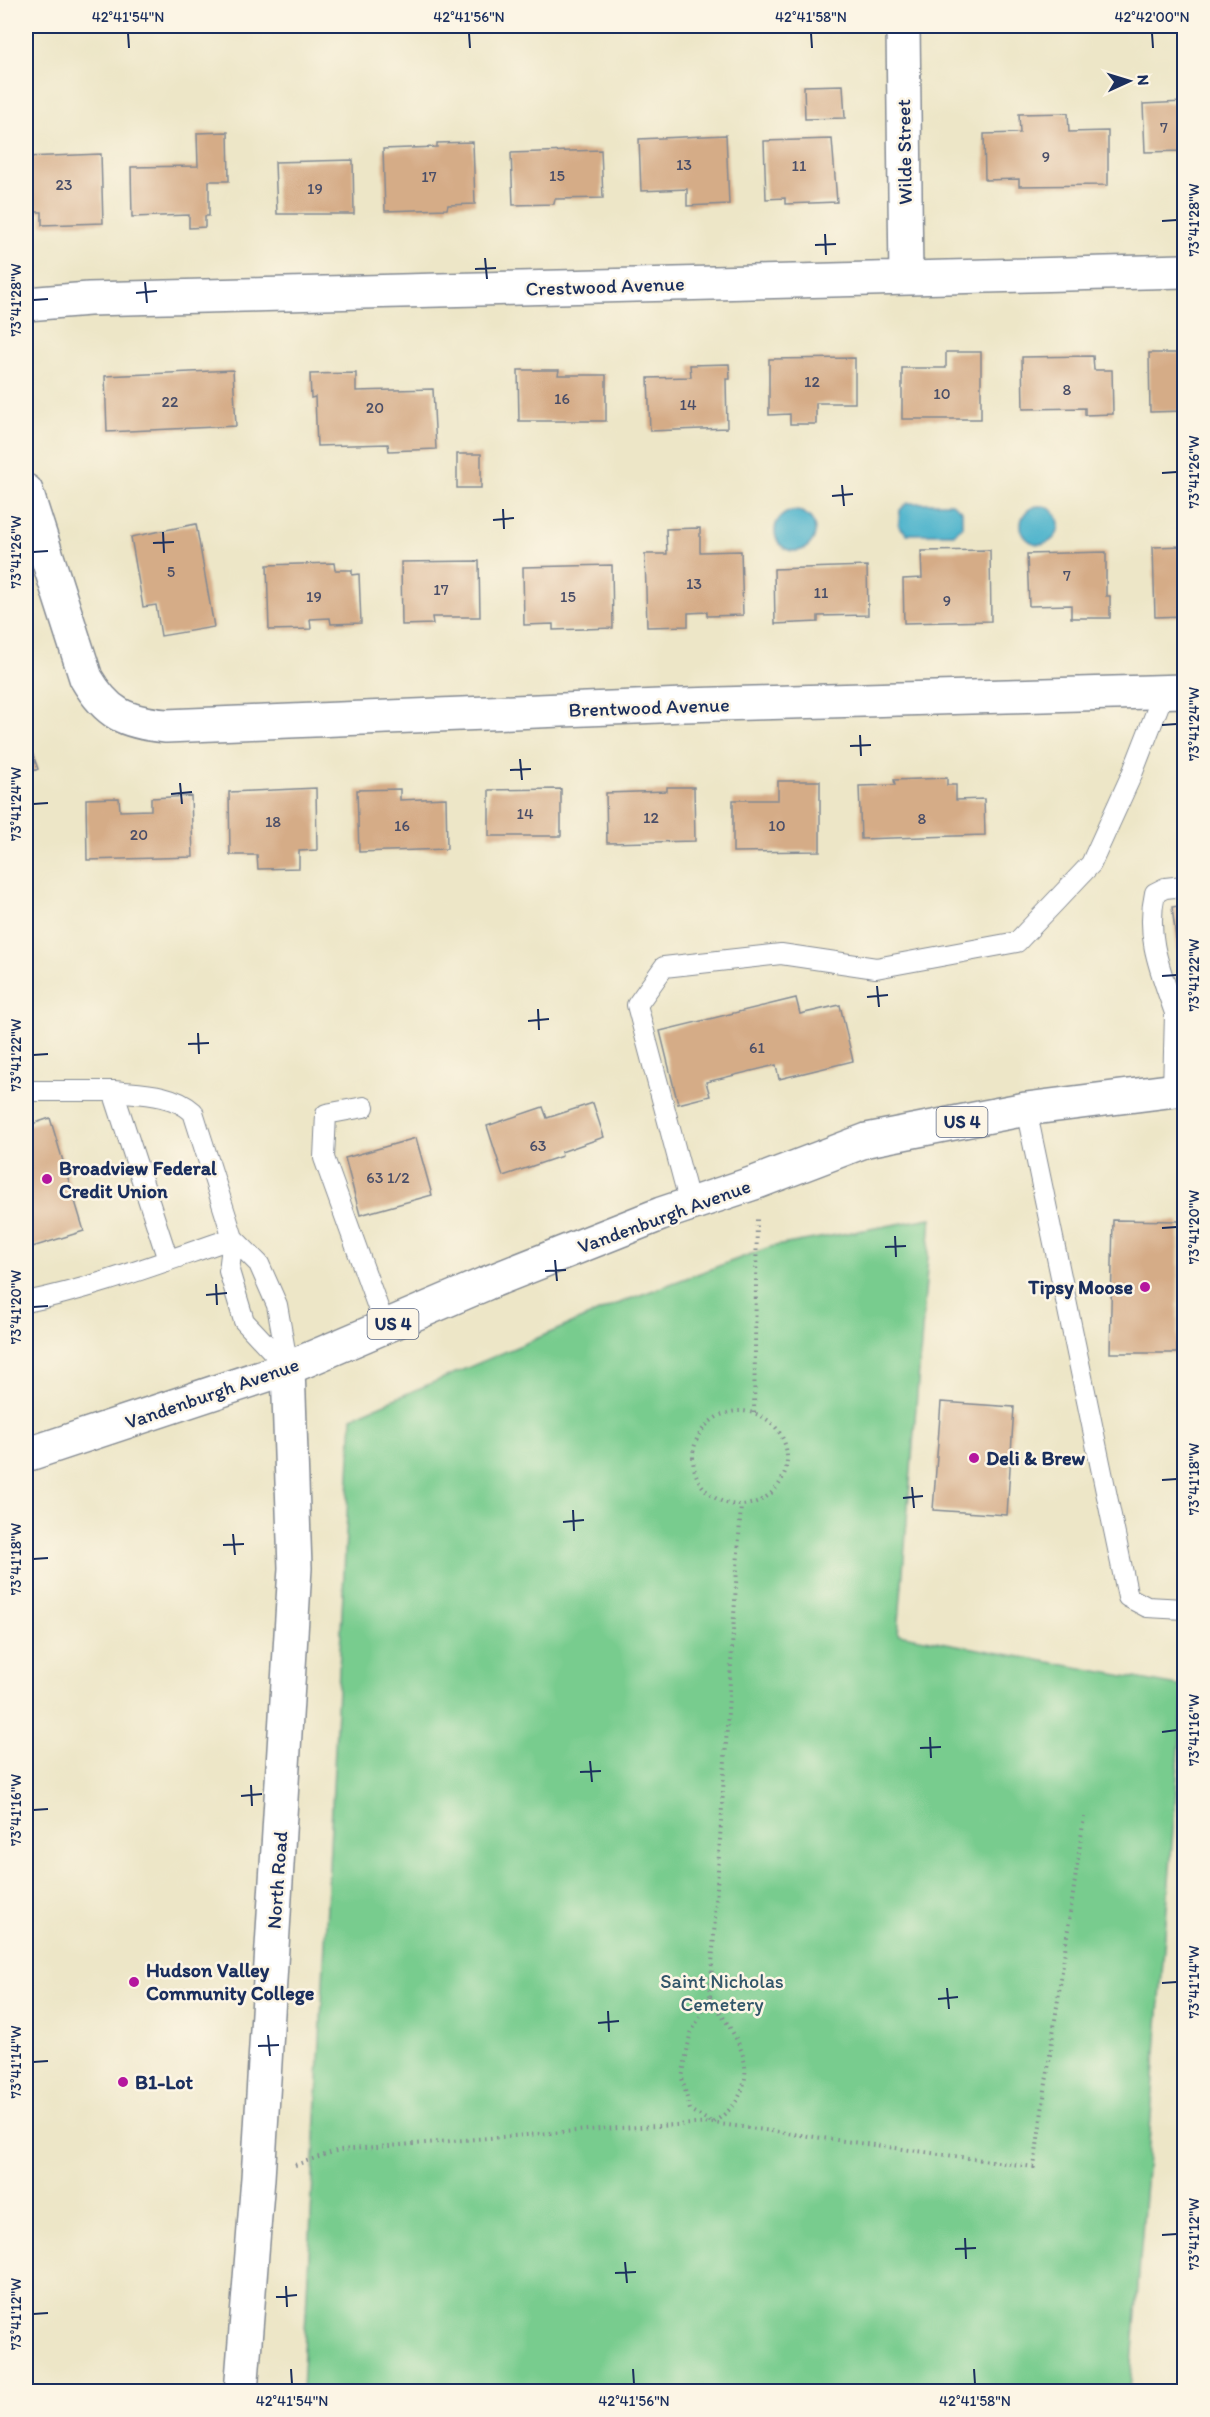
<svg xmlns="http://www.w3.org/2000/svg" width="1210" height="2417" viewBox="0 0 1210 2417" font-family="Itim,sans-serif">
<rect width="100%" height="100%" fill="#fcf5e5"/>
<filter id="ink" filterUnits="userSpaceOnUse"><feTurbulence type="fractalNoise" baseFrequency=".0167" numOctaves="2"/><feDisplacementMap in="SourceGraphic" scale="12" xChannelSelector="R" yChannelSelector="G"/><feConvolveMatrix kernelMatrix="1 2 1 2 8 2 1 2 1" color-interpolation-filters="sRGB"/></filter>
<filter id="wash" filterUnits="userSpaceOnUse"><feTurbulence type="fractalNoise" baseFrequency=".008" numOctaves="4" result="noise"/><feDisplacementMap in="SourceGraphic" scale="24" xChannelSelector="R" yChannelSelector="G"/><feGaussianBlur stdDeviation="1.35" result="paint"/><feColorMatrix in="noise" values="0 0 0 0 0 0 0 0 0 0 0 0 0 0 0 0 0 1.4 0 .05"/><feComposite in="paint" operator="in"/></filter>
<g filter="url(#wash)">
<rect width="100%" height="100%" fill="#ede6c7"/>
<path fill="#78cc8e" stroke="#4a7e76" stroke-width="1.5" d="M 931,1218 L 898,1634 L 1184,1687 L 1130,2391 L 302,2391 L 352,1417 L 627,1300 L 770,1247 Z"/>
<path fill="#4eb4cc" stroke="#347295" stroke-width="1.5" d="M 907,503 L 952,503 L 962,511 L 962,527 L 954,534 L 907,534 L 899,526 L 900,510 Z
M1021 525a19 19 0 1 1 38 0a19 19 0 1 1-38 0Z
M775 531a20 20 0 1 1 40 0a20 20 0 1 1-40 0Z"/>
<g id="blocks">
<path fill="#d5ac87" d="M 843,85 L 845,118 L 805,119 L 804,86 Z
M 1184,102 L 1184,151 L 1145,152 L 1143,104 Z
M 1068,113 L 1069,132 L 1108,131 L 1108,185 L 1019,186 L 1019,179 L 985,180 L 984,134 L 1020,133 L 1019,114 Z
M 228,132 L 229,181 L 209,181 L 209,216 L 205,216 L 205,227 L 189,228 L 189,215 L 132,217 L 131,167 L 198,166 L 197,133 Z
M 726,135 L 729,204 L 687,206 L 687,189 L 641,191 L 639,139 Z
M 832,139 L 837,202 L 785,204 L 785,198 L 766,199 L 764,141 Z
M 473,142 L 475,204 L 448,205 L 447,209 L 385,211 L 383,149 L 437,147 L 437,143 Z
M 601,150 L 603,198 L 555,199 L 554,204 L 513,205 L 511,153 Z
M 101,154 L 103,223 L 42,225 L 42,212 L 26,212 L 26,157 Z
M 353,160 L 354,214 L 277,214 L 275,162 Z
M 946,352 L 981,352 L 981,419 L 902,419 L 902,368 L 946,368 Z
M 1149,353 L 1184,353 L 1184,411 L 1150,412 Z
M 1093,356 L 1094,370 L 1112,370 L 1113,414 L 1085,415 L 1085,408 L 1023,409 L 1022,357 Z
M 855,358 L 855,403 L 816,403 L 816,424 L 790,424 L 790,414 L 769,415 L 769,359 Z
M 729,364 L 730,379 L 726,379 L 727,428 L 650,431 L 648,378 L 691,377 L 690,365 Z
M 233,370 L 236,426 L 107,432 L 105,376 Z
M 518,370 L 559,370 L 558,375 L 606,375 L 606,421 L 519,421 Z
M 356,373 L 356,391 L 433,389 L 436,449 L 389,451 L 388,444 L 317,446 L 315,397 L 311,398 L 310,374 Z
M 457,454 L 481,454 L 481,488 L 457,488 Z
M 196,524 L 214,627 L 161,636 L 156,605 L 143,607 L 131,537 Z
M 700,528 L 700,552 L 741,551 L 743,615 L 707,616 L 707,612 L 688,613 L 688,626 L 647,627 L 645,554 L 667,554 L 666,529 Z
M 1184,546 L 1184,616 L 1155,617 L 1153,547 Z
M 990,550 L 991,621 L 904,623 L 903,579 L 922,578 L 921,551 Z
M 1106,552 L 1106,596 L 1110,596 L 1110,618 L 1071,618 L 1071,605 L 1029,606 L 1027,554 Z
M 479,561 L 480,617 L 432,617 L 433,624 L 402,625 L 401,562 Z
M 334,563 L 335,570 L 352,570 L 352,575 L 359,574 L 361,623 L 331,624 L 330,618 L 310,619 L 311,629 L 269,630 L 267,565 Z
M 612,565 L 613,628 L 553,630 L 553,624 L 524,625 L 523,567 Z
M 867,566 L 868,615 L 818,616 L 818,622 L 775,624 L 774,569 Z
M 26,735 L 38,769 L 26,774 Z
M 947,778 L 947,785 L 956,785 L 956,800 L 984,799 L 985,835 L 861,839 L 859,786 L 895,785 L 894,780 Z
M 778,781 L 820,781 L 820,851 L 733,852 L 733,800 L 778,800 Z
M 667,787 L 694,787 L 695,841 L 607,843 L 606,793 L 667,791 Z
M 316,788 L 317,850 L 299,851 L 299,868 L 258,869 L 257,855 L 230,855 L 229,792 Z
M 400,789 L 400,800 L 446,798 L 447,849 L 359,852 L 357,790 Z
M 561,789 L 561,836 L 489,836 L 489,790 Z
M 191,796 L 193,857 L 87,860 L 86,799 L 119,798 L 120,811 L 151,810 L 151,798 Z
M 1184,905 L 1184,953 L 1178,954 L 1172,907 Z
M 796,998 L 800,1014 L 840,1005 L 853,1061 L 779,1079 L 776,1065 L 706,1082 L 710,1096 L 678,1104 L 660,1031 Z
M 593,1103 L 604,1137 L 561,1152 L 562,1156 L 503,1176 L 487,1126 L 543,1107 L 547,1118 Z
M 50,1118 L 84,1231 L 26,1249 L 26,1126 Z
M 416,1138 L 432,1195 L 360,1215 L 345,1158 Z
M 1113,1220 L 1179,1221 L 1177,1353 L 1110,1353 Z
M 941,1402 L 1014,1407 L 1007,1515 L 933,1510 Z"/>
</g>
</g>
<g filter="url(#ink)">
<use href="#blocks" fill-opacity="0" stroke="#848a92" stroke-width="1.5"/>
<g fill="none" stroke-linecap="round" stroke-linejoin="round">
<defs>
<path id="lane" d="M 1175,1013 C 1161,972 1145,937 1155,893 L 1165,888 L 1184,886
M 1173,1090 L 1175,1013 L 1182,1004
M 26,1091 L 113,1091
M 364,1107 L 326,1114 L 324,1158 L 385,1327
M 1026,1109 L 1128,1597 L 1147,1607 L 1184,1609
M 690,1204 L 637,1005 L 664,967 L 781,954 L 876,968 L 1017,942 L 1091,864 L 1132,774 L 1164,692
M 233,1238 L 259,1264 L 277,1305 L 288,1368 L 244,1321 L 229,1271 Z
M 26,1302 C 96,1288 165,1261 233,1238 L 193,1112 C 172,1093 140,1094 113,1091 L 168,1260"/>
<path id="street" d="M 903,26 L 906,278
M 26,304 L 89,299 L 1184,271
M 26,491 L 86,678 C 107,714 125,722 166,726 L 684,705 L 1184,691
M 241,2392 L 258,2178 L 295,1568 L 288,1368"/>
<path id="primary" d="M 26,1455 L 288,1368 L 487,1283 L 661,1214 L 757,1182 L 867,1140 L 1026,1109 L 1184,1089"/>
</defs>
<use href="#lane" stroke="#848a92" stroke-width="22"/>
<use href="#street" stroke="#848a92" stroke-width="36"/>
<use href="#primary" stroke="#848a92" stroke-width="36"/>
<path stroke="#848a92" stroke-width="4" stroke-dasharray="1.5 4.5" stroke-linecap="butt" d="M693 1458a47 47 0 1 1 94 0a47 47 0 1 1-94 0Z
M 754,1413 L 757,1219
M 710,1997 C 730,2029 760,2062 737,2100 C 732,2109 721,2117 713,2123 L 690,2110 L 682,2078 L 690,2035 L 710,1997 L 741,1505
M 295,2165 L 339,2150 L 601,2129 L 713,2123 L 1034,2167 L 1084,1817"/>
<use href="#lane" stroke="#fff" stroke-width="20"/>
<use href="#street" stroke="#fff" stroke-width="33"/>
<use href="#primary" stroke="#fff" stroke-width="33"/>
</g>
</g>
<path fill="none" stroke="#1b2f5e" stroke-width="2" d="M 128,33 L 129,48M 469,33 L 470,48M 811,33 L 812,48M 1152,33 L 1153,48M 1162,221 L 1177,220M 825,234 L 826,255M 815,245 L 836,244M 485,258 L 487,279M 475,269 L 496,268M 145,282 L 147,303M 136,293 L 157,291M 33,300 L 48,299M 1162,473 L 1177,472M 842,485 L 844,506M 832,496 L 853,494M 503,509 L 504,529M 493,520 L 514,518M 163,532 L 164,553M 153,543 L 174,542M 33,552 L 48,551M 1162,725 L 1177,724M 860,735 L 861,756M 850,746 L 871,745M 520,759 L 522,780M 510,770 L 531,769M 180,783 L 182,804M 171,794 L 192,792M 33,804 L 48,803M 1162,976 L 1177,975M 877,986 L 879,1007M 867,997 L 888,995M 538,1009 L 539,1030M 528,1021 L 549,1019M 198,1033 L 199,1054M 188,1044 L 209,1043M 33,1055 L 48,1054M 1162,1228 L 1177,1227M 895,1236 L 896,1257M 885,1247 L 906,1246M 555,1260 L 557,1281M 545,1271 L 566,1270M 216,1284 L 217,1305M 206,1295 L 227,1293M 33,1307 L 48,1306M 1162,1480 L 1177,1479M 912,1487 L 914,1508M 903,1498 L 923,1496M 573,1510 L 574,1531M 563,1522 L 584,1520M 233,1534 L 235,1555M 223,1545 L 244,1544M 33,1559 L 48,1558M 1162,1732 L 1177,1730M 930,1737 L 931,1758M 920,1748 L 941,1747M 590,1761 L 592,1782M 580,1772 L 601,1771M 251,1785 L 252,1806M 241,1796 L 262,1794M 33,1810 L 48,1809M 1162,1983 L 1177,1982M 947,1988 L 949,2009M 938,1999 L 958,1997M 608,2011 L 609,2032M 598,2023 L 619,2021M 268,2035 L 270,2056M 258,2046 L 279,2045M 33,2062 L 48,2061M 1162,2235 L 1177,2234M 965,2238 L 966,2259M 955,2249 L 976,2248M 625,2262 L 627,2283M 615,2273 L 636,2272M 286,2286 L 287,2307M 276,2297 L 297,2295M 33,2314 L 48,2313M 291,2369 L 292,2384M 633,2369 L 634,2384M 974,2369 L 975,2384"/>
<g fill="#b5179e" stroke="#fcf5e5" stroke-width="2">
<circle cx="47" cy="1179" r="6"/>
<circle cx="1145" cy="1287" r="6"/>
<circle cx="974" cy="1458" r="6"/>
<circle cx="134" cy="1982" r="6"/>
<circle cx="123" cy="2082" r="6"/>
</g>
<g text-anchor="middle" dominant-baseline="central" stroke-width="5" stroke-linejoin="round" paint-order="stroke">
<g font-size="16" fill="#4a4e68">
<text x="1164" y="127">7</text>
<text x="1046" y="156">9</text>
<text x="684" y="164">13</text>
<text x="799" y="165">11</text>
<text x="557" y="175">15</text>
<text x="429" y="176">17</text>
<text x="64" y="184">23</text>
<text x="315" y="188">19</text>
<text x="812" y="381">12</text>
<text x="1067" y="389">8</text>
<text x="942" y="393">10</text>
<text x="562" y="398">16</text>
<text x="170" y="401">22</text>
<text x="688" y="404">14</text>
<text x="375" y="407">20</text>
<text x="171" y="571">5</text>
<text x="1067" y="575">7</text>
<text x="694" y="583">13</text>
<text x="441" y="589">17</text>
<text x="821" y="592">11</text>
<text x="314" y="596">19</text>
<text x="568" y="596">15</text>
<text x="947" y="600">9</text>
<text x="525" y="813">14</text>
<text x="651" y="817">12</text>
<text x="922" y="818">8</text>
<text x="273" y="821">18</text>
<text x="402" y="825">16</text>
<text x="777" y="825">10</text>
<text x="139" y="834">20</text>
<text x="757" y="1047">61</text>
<text x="538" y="1145">63</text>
<text x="388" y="1177">63 1/2</text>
</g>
<g fill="#fcf5e5" stroke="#5e6a86" stroke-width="1.5">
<rect x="936.5" y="1107" width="51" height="30" rx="4.5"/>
<rect x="367.5" y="1309" width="51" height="30" rx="4.5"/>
</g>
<g font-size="18" font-weight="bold" fill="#1b2f5e">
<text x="962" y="1122">US 4</text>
<text x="393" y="1324">US 4</text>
</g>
<g font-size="20" fill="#1b2f5e" stroke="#fcf5e5">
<text transform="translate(904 152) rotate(-91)">Wilde Street</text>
<text transform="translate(605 286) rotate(-2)">Crestwood Avenue</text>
<text transform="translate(649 707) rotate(-2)">Brentwood Avenue</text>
<text transform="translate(664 1216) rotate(-20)">Vandenburgh Avenue</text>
<text transform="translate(212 1393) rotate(-19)">Vandenburgh Avenue</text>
<text transform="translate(277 1880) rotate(-86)">North Road</text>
</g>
<g font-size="20" font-weight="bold" fill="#1b2f5e" stroke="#fcf5e5" text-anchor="start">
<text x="59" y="1168">Broadview Federal<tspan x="59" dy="23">Credit Union</tspan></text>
<text x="1133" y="1287" text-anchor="end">Tipsy Moose</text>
<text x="986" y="1458">Deli &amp; Brew</text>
<text x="146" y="1970">Hudson Valley<tspan x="146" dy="23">Community College</tspan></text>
<text x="135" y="2082">B1-Lot</text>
</g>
<g font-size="20" fill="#32566a" stroke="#fcf5e5">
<text x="722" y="1981">Saint Nicholas<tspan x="722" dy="23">Cemetery</tspan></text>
</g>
</g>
<rect width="1210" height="2417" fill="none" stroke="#fcf5e5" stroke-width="66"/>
<g transform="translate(1129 81) rotate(86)" stroke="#fcf5e5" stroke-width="4.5" paint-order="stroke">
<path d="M0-4.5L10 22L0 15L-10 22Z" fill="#1b2f5e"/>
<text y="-9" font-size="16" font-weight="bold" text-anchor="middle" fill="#1b2f5e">N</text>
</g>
<rect x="33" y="33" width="1144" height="2351" fill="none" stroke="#1b2f5e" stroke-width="2"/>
<g font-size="15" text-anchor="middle" fill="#1b2f5e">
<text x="128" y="22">42°41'54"N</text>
<text x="469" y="22">42°41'56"N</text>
<text x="811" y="22">42°41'58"N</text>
<text x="1152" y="22">42°42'00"N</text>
<text transform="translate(1194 220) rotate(-90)" y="5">73°41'28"W</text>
<text transform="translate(16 300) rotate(-90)" y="5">73°41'28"W</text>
<text transform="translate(1194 472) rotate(-90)" y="5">73°41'26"W</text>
<text transform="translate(16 552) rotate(-90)" y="5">73°41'26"W</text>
<text transform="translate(1194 724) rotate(-90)" y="5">73°41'24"W</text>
<text transform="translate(16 804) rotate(-90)" y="5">73°41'24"W</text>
<text transform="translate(1194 975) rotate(-90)" y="5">73°41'22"W</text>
<text transform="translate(16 1055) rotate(-90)" y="5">73°41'22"W</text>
<text transform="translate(1194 1227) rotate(-90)" y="5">73°41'20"W</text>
<text transform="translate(16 1307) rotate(-90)" y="5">73°41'20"W</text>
<text transform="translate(1194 1479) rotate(-90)" y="5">73°41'18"W</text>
<text transform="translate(16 1559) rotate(-90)" y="5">73°41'18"W</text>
<text transform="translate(1194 1730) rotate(-90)" y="5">73°41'16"W</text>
<text transform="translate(16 1810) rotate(-90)" y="5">73°41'16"W</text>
<text transform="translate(1194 1982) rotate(-90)" y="5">73°41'14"W</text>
<text transform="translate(16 2062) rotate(-90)" y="5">73°41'14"W</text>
<text transform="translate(1194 2234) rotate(-90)" y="5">73°41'12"W</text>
<text transform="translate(16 2314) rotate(-90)" y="5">73°41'12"W</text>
<text x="292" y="2406">42°41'54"N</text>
<text x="634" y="2406">42°41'56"N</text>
<text x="975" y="2406">42°41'58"N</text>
</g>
</svg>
